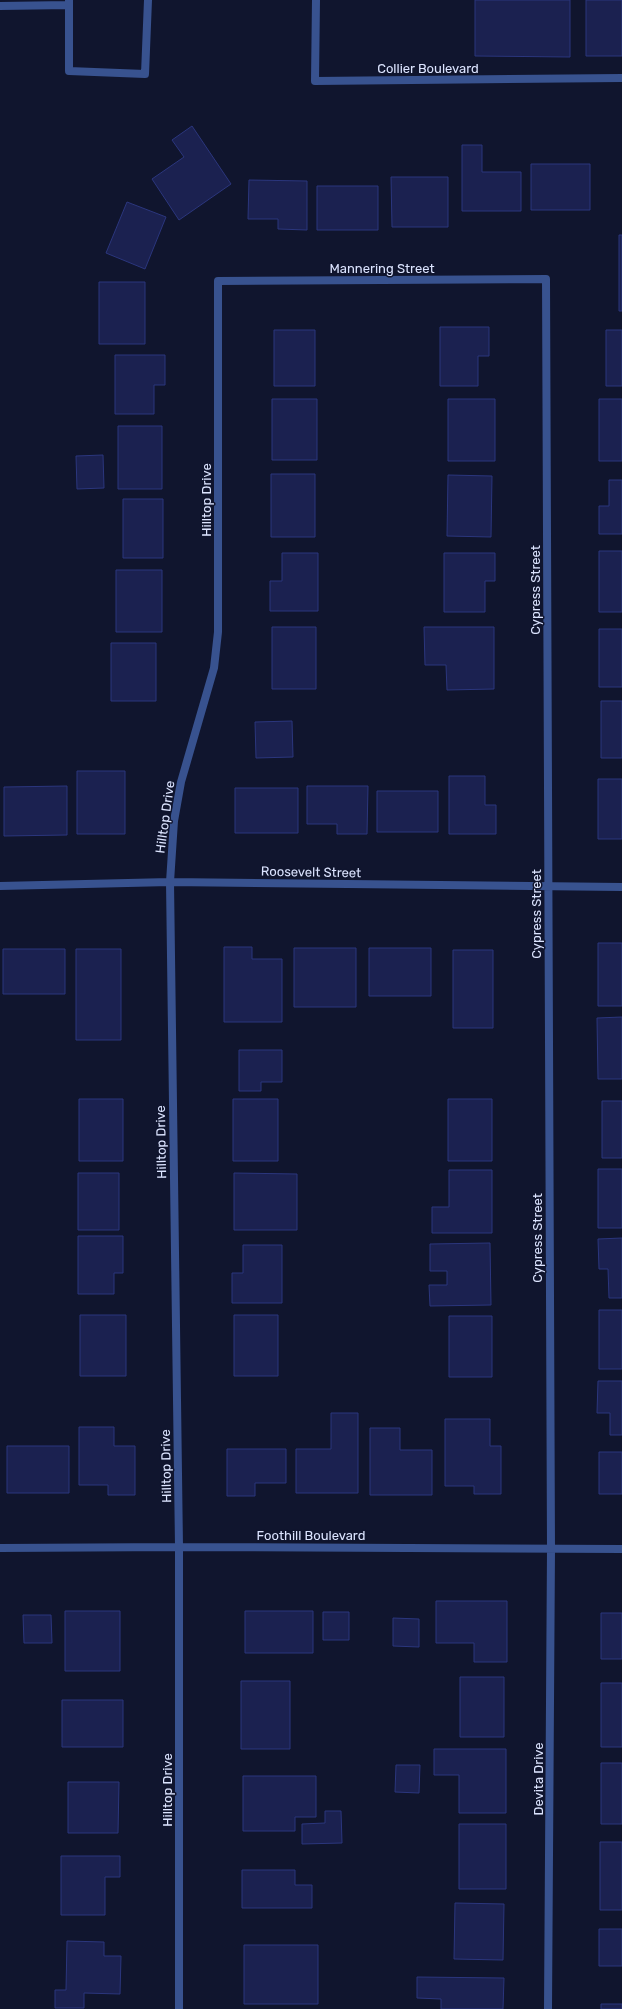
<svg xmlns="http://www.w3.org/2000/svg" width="622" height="2009" viewBox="0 0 622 2009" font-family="Rubik,sans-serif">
<rect width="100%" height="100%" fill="#10152e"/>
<path fill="#1b2150" stroke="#2b367d" d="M 475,0 L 570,0 L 570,57 L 475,56 Z
M 586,0 L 622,0 L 622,56 L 586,56 Z
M 192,126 L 231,184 L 179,220 L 152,179 L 184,157 L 172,140 Z
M 462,145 L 482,145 L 482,172 L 521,172 L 521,211 L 462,211 Z
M 531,164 L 590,164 L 590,210 L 531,210 Z
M 391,177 L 448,177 L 448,227 L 392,227 Z
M 249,180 L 307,181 L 307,230 L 278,229 L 278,219 L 248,219 Z
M 317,186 L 378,186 L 378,230 L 317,230 Z
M 127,202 L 166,217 L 145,269 L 106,253 Z
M 619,235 L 622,235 L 622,311 L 619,311 Z
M 99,282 L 145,282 L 145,344 L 99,344 Z
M 440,327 L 489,327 L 489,356 L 478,356 L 478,386 L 440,386 Z
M 274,330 L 315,330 L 315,386 L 274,386 Z
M 606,330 L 622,330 L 622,386 L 606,386 Z
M 115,355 L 165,355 L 165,385 L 154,385 L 154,414 L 115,414 Z
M 272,399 L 317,399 L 317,460 L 272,460 Z
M 448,399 L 495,399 L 495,461 L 448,461 Z
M 599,399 L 622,399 L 622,461 L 599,461 Z
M 118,426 L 162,426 L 162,489 L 118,489 Z
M 103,455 L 104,488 L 77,489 L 76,456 Z
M 271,474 L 315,474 L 315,537 L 271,537 Z
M 448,475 L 492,476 L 491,537 L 447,536 Z
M 609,480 L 622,480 L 622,534 L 599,534 L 599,506 L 609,506 Z
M 123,499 L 163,499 L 163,558 L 123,558 Z
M 599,551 L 622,551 L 622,612 L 599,612 Z
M 282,553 L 318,553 L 318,611 L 270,611 L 270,581 L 282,581 Z
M 444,553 L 495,553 L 495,581 L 485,581 L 485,612 L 444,612 Z
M 116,570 L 162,570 L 162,632 L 116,632 Z
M 272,627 L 316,627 L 316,689 L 272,689 Z
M 424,627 L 494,627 L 494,689 L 447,690 L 446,665 L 425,665 Z
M 599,629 L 622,629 L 622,687 L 599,687 Z
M 111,643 L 156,643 L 156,701 L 111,701 Z
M 601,701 L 622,701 L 622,758 L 601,758 Z
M 292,721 L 293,757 L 256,758 L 255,722 Z
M 77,771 L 125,771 L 125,834 L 77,834 Z
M 449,776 L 485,776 L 485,805 L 496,805 L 496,834 L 449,834 Z
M 598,779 L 622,779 L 622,839 L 598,839 Z
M 67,786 L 67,835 L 4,836 L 4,787 Z
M 307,786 L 368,786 L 367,834 L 337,834 L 337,824 L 307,824 Z
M 235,788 L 298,788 L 298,833 L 235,833 Z
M 377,791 L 438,791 L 438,832 L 377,832 Z
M 598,943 L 622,943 L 622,1006 L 598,1006 Z
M 224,947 L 252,947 L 252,959 L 282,959 L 282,1022 L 224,1022 Z
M 294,948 L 356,948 L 356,1007 L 294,1007 Z
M 369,948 L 431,948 L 431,996 L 369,996 Z
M 3,949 L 65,949 L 65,994 L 3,994 Z
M 76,949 L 121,949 L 121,1040 L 76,1040 Z
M 453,950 L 493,950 L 493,1028 L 453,1028 Z
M 622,1017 L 622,1079 L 598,1079 L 597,1018 Z
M 239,1050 L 282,1050 L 282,1082 L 261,1082 L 261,1091 L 239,1091 Z
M 79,1099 L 123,1099 L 123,1161 L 79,1161 Z
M 233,1099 L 278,1099 L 278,1161 L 233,1161 Z
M 448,1099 L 492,1099 L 492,1161 L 448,1161 Z
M 602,1101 L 622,1101 L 622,1158 L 602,1158 Z
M 598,1169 L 622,1169 L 622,1228 L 598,1228 Z
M 449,1170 L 492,1170 L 492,1233 L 432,1233 L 432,1207 L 449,1207 Z
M 78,1173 L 119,1173 L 119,1230 L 78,1230 Z
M 234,1173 L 297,1174 L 297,1230 L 234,1230 Z
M 78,1236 L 123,1236 L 123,1273 L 114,1273 L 114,1294 L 78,1294 Z
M 622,1238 L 622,1298 L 609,1298 L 608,1269 L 599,1269 L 598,1239 Z
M 490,1243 L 491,1305 L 430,1306 L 429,1285 L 447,1285 L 447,1271 L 430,1271 L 430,1244 Z
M 243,1245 L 282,1245 L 282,1303 L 232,1303 L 232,1273 L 243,1273 Z
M 599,1310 L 622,1310 L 622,1369 L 599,1369 Z
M 80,1315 L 126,1315 L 126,1376 L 80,1376 Z
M 234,1315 L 278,1315 L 278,1376 L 234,1376 Z
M 449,1316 L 492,1316 L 492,1377 L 449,1377 Z
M 598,1381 L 622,1381 L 622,1435 L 610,1435 L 610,1413 L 597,1413 Z
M 331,1413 L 358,1413 L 358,1493 L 296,1493 L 296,1449 L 331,1449 Z
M 445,1419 L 490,1419 L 490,1446 L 501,1446 L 501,1494 L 474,1494 L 474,1486 L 445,1486 Z
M 79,1427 L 114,1427 L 114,1446 L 135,1446 L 135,1495 L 108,1495 L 108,1485 L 79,1485 Z
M 370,1428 L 400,1428 L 400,1450 L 432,1450 L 432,1495 L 370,1495 Z
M 7,1446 L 69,1446 L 69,1493 L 7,1493 Z
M 227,1449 L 286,1449 L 286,1483 L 255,1483 L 255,1496 L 227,1496 Z
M 599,1452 L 622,1452 L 622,1494 L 599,1494 Z
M 436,1601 L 507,1601 L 507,1662 L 474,1662 L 474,1643 L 436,1643 Z
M 65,1611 L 120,1611 L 120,1671 L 65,1671 Z
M 245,1611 L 313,1611 L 313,1653 L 245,1653 Z
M 323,1612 L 349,1612 L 349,1640 L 323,1640 Z
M 601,1613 L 622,1613 L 622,1659 L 601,1659 Z
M 23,1615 L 51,1615 L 52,1643 L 24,1643 Z
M 393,1618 L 419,1619 L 419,1647 L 393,1646 Z
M 460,1677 L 504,1677 L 504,1737 L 460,1737 Z
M 241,1681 L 290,1681 L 290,1749 L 241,1749 Z
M 601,1683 L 622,1683 L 622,1747 L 601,1747 Z
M 62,1700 L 123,1700 L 123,1747 L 62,1747 Z
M 434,1749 L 506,1749 L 506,1813 L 459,1813 L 459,1775 L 434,1775 Z
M 601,1763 L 622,1763 L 622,1824 L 601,1824 Z
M 396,1765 L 420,1765 L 419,1793 L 395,1792 Z
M 243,1776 L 316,1776 L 316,1817 L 295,1817 L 295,1831 L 243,1831 Z
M 68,1782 L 119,1782 L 118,1833 L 68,1833 Z
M 325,1811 L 341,1811 L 342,1843 L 302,1844 L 302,1824 L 325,1823 Z
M 459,1824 L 506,1824 L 506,1889 L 459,1889 Z
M 600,1842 L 622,1842 L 622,1910 L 600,1910 Z
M 61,1856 L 120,1856 L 120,1877 L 105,1877 L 105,1915 L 61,1915 Z
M 242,1870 L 295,1870 L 295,1885 L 312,1885 L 312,1908 L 242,1908 Z
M 455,1903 L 504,1904 L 503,1960 L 454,1959 Z
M 599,1929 L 622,1929 L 622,1966 L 599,1966 Z
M 67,1941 L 104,1942 L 104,1956 L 121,1956 L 120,1994 L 84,1993 L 84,2008 L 55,2008 L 55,1990 L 66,1990 Z
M 244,1945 L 318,1945 L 318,2004 L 244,2004 Z
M 417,1977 L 504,1978 L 503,2009 L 441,2009 L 441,1999 L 417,1998 Z
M 601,2004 L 622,2004 L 622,2009 L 601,2009 Z"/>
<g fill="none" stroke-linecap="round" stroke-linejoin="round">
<path stroke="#38528f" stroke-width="8" d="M 69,0 L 69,71 L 145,74 L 148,0
M 0,6 L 69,5"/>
<path stroke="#38528f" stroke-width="8" d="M 316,0 L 315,81 L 622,78
M 0,886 L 170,882 L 622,887
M 0,1548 L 179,1547 L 622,1549
M 179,2009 L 179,1547 L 170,882 L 174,821 L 181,782 L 214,668 L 218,632 L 218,281 L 546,279 L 551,1549 L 548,2009"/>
</g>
<g text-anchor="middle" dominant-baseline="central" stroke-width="3" stroke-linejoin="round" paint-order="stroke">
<g font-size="13" fill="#dce4ff" stroke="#10152e">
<text x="428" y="68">Collier Boulevard</text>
<text x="382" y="268">Mannering Street</text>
<text transform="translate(206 500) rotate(-90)">Hilltop Drive</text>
<text transform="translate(535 590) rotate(-90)">Cypress Street</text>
<text transform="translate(165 817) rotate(-82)">Hilltop Drive</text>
<text transform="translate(311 872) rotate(1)">Roosevelt Street</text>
<text transform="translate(536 914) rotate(-90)">Cypress Street</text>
<text transform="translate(161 1142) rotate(-91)">Hilltop Drive</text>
<text transform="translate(537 1238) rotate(-90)">Cypress Street</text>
<text transform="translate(166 1466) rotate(-91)">Hilltop Drive</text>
<text x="311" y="1535">Foothill Boulevard</text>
<text transform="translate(538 1779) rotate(-90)">Devita Drive</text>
<text transform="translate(167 1790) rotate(-90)">Hilltop Drive</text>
</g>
</g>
</svg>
